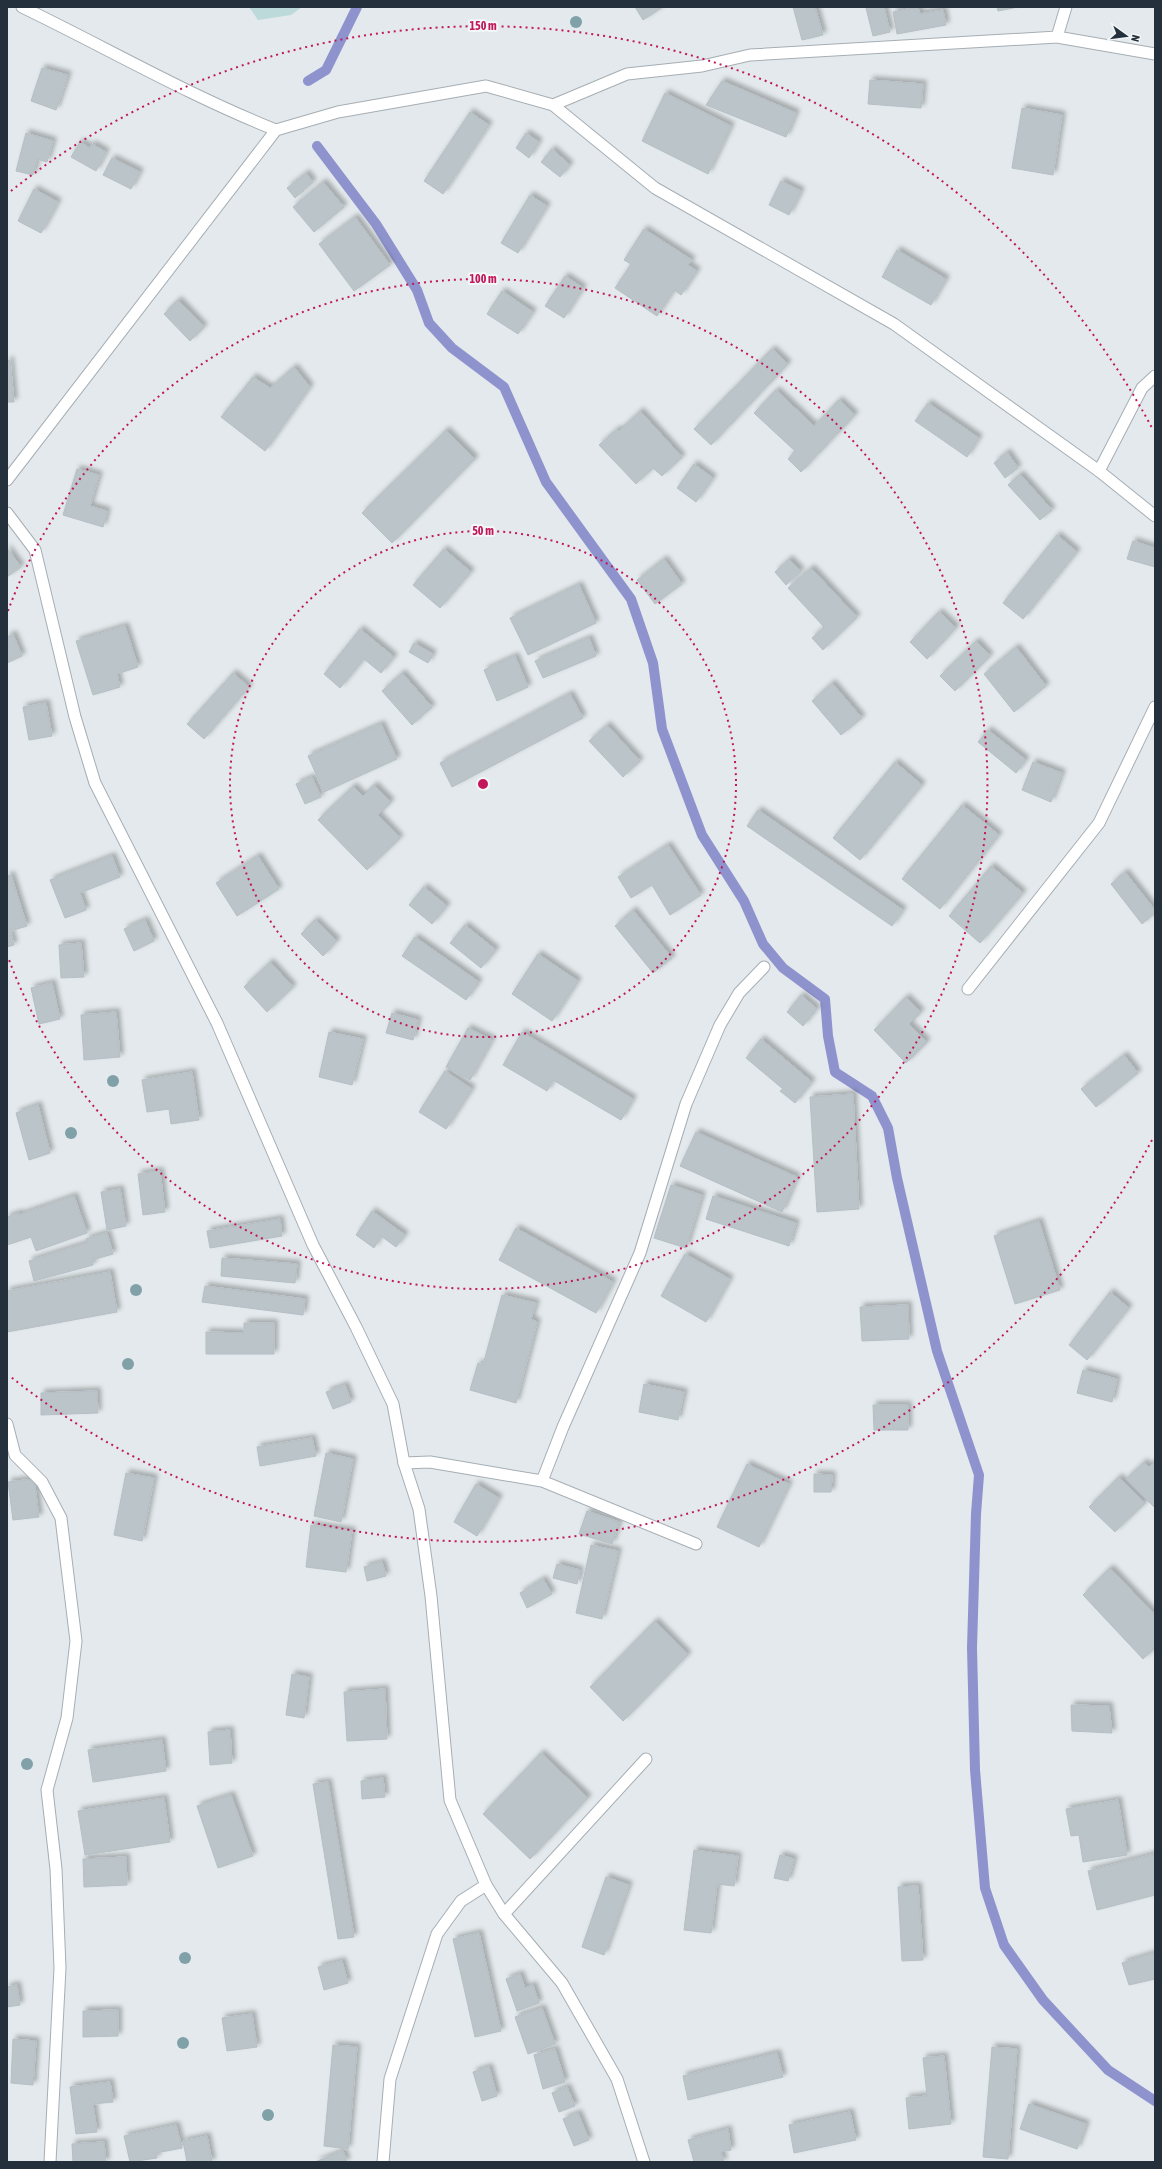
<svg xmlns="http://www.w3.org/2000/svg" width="1162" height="2169" viewBox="0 0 1162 2169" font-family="'Asap Condensed',sans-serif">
<defs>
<filter id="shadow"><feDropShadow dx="3.5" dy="-3.5" stdDeviation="2" flood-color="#0004"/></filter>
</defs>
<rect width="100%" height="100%" fill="#e3e9ec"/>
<path fill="#bddadb" d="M 249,7 L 302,7 L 291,15 L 258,20 Z"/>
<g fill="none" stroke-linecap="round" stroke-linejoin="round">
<path stroke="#8e93cd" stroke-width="10" d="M 308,81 L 326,70 L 357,7
M 317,146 L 376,224 L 417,290 L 429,323 L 452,348 L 504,387 L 546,482 L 631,599 L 653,663 L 662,729 L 702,835 L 744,901 L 763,944 L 783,968 L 825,999 L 828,1036 L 835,1072 L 872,1096 L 888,1128 L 897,1178 L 937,1351 L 979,1475 L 976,1514 L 972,1648 L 975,1770 L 985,1888 L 1004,1945 L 1043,2000 L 1108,2070 L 1155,2101"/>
</g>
<path fill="#bbc4c9" stroke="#b5bfc5" filter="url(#shadow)" d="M 635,7 L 663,7 L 643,20 Z
M 793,7 L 815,7 L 823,35 L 802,40 Z
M 871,7 L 884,7 L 890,32 L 873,36 L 866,8 Z
M 918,7 L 920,14 L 943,10 L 946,25 L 897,34 L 893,12 Z
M 997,7 L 1018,7 L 998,11 Z
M 42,68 L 68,75 L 56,110 L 31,101 Z
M 870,80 L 923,84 L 921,108 L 868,104 Z
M 722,81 L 796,113 L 786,137 L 706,105 Z
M 665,93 L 731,126 L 708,174 L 642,141 Z
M 1022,108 L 1062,115 L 1053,175 L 1012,168 Z
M 470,112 L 489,125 L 443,194 L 424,181 Z
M 26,133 L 53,141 L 47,162 L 37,159 L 33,175 L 16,171 Z
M 526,133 L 539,142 L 529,158 L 516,148 Z
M 80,142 L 90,148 L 92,144 L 106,152 L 96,171 L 71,157 Z
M 552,149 L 570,165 L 560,177 L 541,162 Z
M 112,158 L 140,172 L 131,189 L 103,175 Z
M 306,173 L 313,182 L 295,198 L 287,188 Z
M 781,181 L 801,191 L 789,215 L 769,205 Z
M 323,182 L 344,207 L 314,232 L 293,207 Z
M 34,189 L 58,202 L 41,233 L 18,221 Z
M 530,195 L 547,206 L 518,253 L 501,243 Z
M 355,217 L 390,265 L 354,291 L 319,244 Z
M 644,229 L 692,260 L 688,265 L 697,271 L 681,295 L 674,290 L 657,316 L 615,288 L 631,264 L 624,260 Z
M 897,250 L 946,279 L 931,305 L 882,277 Z
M 565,276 L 583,288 L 564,318 L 545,306 Z
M 502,291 L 533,312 L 518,334 L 487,314 Z
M 178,300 L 204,327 L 190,341 L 164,314 Z
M 772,349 L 788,364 L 711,445 L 694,429 Z
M 10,360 L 14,402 L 7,402 L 7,361 Z
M 294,367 L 310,387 L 265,451 L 221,417 L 253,377 L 270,388 Z
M 776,390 L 814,426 L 839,400 L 855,415 L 801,472 L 788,459 L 795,451 L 754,413 Z
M 928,403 L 979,438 L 967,457 L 915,421 Z
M 640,411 L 682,457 L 662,476 L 653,468 L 636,484 L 599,445 L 617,429 L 619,431 Z
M 446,430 L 475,459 L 392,543 L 362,513 Z
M 1007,452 L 1018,468 L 1005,478 L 994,463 Z
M 694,464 L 713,478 L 696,502 L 677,488 Z
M 77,469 L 99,475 L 90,506 L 107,511 L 103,527 L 63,515 Z
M 1020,474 L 1052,510 L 1040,520 L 1008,485 Z
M 1057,535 L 1077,552 L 1023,619 L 1003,603 Z
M 1133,541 L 1155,548 L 1155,567 L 1127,559 Z
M 7,548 L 21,567 L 7,577 Z
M 444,549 L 471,572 L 440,608 L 413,585 Z
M 664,559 L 682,584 L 655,604 L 637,580 Z
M 789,559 L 801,571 L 786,585 L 775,572 Z
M 811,568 L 857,617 L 823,650 L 812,638 L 824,627 L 788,588 Z
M 579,585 L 596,623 L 528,655 L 510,618 Z
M 939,612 L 956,628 L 927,659 L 910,642 Z
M 125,626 L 138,667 L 117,674 L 120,687 L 93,695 L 76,641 Z
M 360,629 L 394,657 L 381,673 L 364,659 L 340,688 L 324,674 Z
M 13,634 L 22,656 L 7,663 L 7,637 Z
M 589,638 L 596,656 L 543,678 L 535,661 Z
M 976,641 L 990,656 L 955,691 L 940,676 Z
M 414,643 L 433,654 L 428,663 L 409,652 Z
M 1016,647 L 1046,686 L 1014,712 L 984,674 Z
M 515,656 L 528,687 L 497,701 L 484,670 Z
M 233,673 L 249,687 L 204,739 L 187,724 Z
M 402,673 L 432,707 L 412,725 L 382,691 Z
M 832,683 L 862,718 L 841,735 L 812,701 Z
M 570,694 L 583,718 L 452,787 L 440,763 Z
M 46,703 L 52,736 L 29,740 L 23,707 Z
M 381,724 L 397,759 L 324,792 L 308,756 Z
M 607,725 L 640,761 L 623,777 L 589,741 Z
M 988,730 L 1026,760 L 1016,773 L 978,742 Z
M 895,762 L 922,785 L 860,860 L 833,838 Z
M 1033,762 L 1062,773 L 1051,802 L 1022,790 Z
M 312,777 L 321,797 L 305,804 L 296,784 Z
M 374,785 L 391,802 L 378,815 L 400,838 L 367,870 L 318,820 L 353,786 L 363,796 Z
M 962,805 L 999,835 L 940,909 L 902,879 Z
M 758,810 L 903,910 L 892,926 L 747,826 Z
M 668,845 L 701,895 L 670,915 L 652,885 L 631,898 L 618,877 Z
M 112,856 L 120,877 L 80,893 L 86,910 L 65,918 L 50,880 Z
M 258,856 L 279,889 L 237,916 L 216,883 Z
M 991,866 L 1023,893 L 980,943 L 949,916 Z
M 1125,872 L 1155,910 L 1155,913 L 1142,924 L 1111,884 Z
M 11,875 L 27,926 L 10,931 L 14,945 L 7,947 L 7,876 Z
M 424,887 L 447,906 L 432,924 L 409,905 Z
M 633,910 L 672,958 L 653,973 L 615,926 Z
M 145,920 L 154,941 L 134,951 L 124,929 Z
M 315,920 L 337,941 L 323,956 L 301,934 Z
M 465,925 L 496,950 L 481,968 L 450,943 Z
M 415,937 L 479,982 L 466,1000 L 402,956 Z
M 81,943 L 84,977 L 61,978 L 59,945 Z
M 538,954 L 578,981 L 552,1021 L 512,994 Z
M 270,962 L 293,987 L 267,1012 L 244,987 Z
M 52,983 L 60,1019 L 39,1024 L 31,988 Z
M 801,995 L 817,1009 L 803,1026 L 787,1012 Z
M 906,997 L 921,1012 L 909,1024 L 927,1042 L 906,1063 L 874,1030 Z
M 116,1012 L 120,1057 L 84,1060 L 81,1015 Z
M 392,1013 L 418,1020 L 413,1040 L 386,1033 Z
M 468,1028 L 492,1040 L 470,1080 L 446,1067 Z
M 329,1032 L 363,1039 L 352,1085 L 319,1077 Z
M 522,1032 L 633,1099 L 621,1120 L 553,1080 L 547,1091 L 503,1065 Z
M 761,1039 L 812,1082 L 795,1103 L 780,1091 L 783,1089 L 746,1058 Z
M 1124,1055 L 1138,1073 L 1096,1107 L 1081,1089 Z
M 445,1071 L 472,1089 L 446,1129 L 419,1112 Z
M 192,1072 L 199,1120 L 171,1124 L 169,1109 L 147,1112 L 142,1080 Z
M 853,1094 L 859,1209 L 817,1212 L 810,1097 Z
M 38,1105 L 50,1153 L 29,1160 L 16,1113 Z
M 696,1132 L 797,1177 L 782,1212 L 680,1166 Z
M 160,1171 L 165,1212 L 143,1215 L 138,1174 Z
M 671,1185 L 702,1195 L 686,1248 L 654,1238 Z
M 120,1189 L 126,1226 L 107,1230 L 101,1192 Z
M 74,1196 L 87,1233 L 36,1251 L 31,1237 L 7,1245 L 7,1217 L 19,1213 L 19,1215 Z
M 713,1196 L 796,1223 L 789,1246 L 706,1219 Z
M 372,1211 L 405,1235 L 396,1247 L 381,1236 L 374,1248 L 356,1235 Z
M 280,1219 L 282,1236 L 210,1248 L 207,1231 Z
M 1039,1221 L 1060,1290 L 1015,1304 L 994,1236 Z
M 516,1228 L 613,1282 L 596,1313 L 499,1260 Z
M 107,1233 L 113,1254 L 92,1260 L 93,1265 L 34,1281 L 29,1261 L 87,1243 L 86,1239 Z
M 685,1254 L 730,1279 L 706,1322 L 661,1296 Z
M 222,1258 L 297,1264 L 295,1283 L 221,1276 Z
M 110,1272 L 117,1312 L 7,1332 L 7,1291 Z
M 205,1286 L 305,1299 L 303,1315 L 202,1302 Z
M 1110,1292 L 1129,1308 L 1087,1360 L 1069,1345 Z
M 502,1295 L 536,1303 L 531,1319 L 537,1322 L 516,1403 L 470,1390 L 478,1363 L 483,1365 Z
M 908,1305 L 909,1339 L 862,1341 L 860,1307 Z
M 244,1323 L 274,1323 L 274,1354 L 206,1354 L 206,1332 L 244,1333 Z
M 1083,1370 L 1117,1379 L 1112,1402 L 1077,1393 Z
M 644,1384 L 684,1392 L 678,1420 L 639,1412 Z
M 345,1385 L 351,1402 L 333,1409 L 326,1392 Z
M 97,1391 L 98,1413 L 41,1415 L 41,1393 Z
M 873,1405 L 908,1405 L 908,1430 L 874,1430 Z
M 312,1438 L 316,1456 L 260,1466 L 257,1447 Z
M 326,1453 L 353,1459 L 341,1522 L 314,1516 Z
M 1155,1461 L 1155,1508 L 1126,1479 L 1144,1462 L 1149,1467 Z
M 747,1464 L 789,1484 L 759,1547 L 717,1527 Z
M 126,1473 L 154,1478 L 142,1541 L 114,1535 Z
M 814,1474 L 832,1475 L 831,1492 L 814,1492 Z
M 1119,1477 L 1145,1503 L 1115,1532 L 1089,1507 Z
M 34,1479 L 39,1517 L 13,1520 L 8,1482 Z
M 476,1484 L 499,1498 L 477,1536 L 454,1522 Z
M 587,1511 L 619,1522 L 612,1544 L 579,1534 Z
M 311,1525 L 352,1531 L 346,1572 L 306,1567 Z
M 591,1545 L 618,1551 L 602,1619 L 576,1613 Z
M 382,1562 L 386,1576 L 367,1581 L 364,1567 Z
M 557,1564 L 580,1570 L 577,1584 L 553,1578 Z
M 1110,1568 L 1155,1615 L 1155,1648 L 1143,1659 L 1083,1595 Z
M 543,1579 L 552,1594 L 527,1608 L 520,1593 Z
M 655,1621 L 688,1655 L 623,1721 L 590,1687 Z
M 292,1674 L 309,1677 L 304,1718 L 286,1715 Z
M 385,1689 L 387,1739 L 347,1741 L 344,1692 Z
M 1071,1705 L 1109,1706 L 1112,1733 L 1072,1731 Z
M 230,1730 L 232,1763 L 210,1765 L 208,1732 Z
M 162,1740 L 166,1771 L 93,1782 L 88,1750 Z
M 541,1753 L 588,1798 L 530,1859 L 483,1814 Z
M 383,1778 L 385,1797 L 362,1799 L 361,1781 Z
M 328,1782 L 354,1937 L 338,1939 L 313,1784 Z
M 231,1795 L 253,1856 L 218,1868 L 197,1806 Z
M 164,1798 L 170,1842 L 85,1855 L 78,1811 Z
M 1118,1800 L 1127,1855 L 1083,1862 L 1079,1835 L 1071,1836 L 1066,1809 Z
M 694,1850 L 738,1856 L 734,1886 L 717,1884 L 711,1933 L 684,1930 Z
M 1155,1854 L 1155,1895 L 1097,1910 L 1088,1871 Z
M 780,1855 L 794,1859 L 788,1881 L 774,1878 Z
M 126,1857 L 127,1885 L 84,1887 L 83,1859 Z
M 606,1877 L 629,1885 L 604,1955 L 582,1947 Z
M 918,1886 L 923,1960 L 902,1961 L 898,1887 Z
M 479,1933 L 501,2031 L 475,2037 L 453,1939 Z
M 1155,1953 L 1155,1979 L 1129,1985 L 1122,1963 Z
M 342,1961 L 348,1983 L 324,1990 L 318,1967 Z
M 520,1974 L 525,1988 L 533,1985 L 539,2003 L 517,2011 L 506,1979 Z
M 17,1985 L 20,2005 L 7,2007 L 7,1987 Z
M 542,2008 L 555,2044 L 528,2054 L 515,2017 Z
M 118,2010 L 118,2036 L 83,2037 L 83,2011 Z
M 252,2014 L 257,2047 L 227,2051 L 222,2018 Z
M 13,2039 L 36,2041 L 33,2085 L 11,2083 Z
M 333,2045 L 357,2047 L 348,2149 L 324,2146 Z
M 992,2047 L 1017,2049 L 1008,2159 L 983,2157 Z
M 555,2049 L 565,2082 L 543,2089 L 534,2055 Z
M 777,2053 L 783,2077 L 688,2100 L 683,2076 Z
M 944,2056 L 951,2124 L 909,2129 L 906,2098 L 927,2096 L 923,2058 Z
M 489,2067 L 497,2096 L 482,2101 L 473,2072 Z
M 110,2082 L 113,2102 L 93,2104 L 97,2132 L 76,2134 L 70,2087 Z
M 567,2087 L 575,2106 L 559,2112 L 552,2093 Z
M 1029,2104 L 1086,2124 L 1077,2149 L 1020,2129 Z
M 850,2112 L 856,2140 L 794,2153 L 789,2125 Z
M 578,2113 L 589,2140 L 574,2146 L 563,2119 Z
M 176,2125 L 182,2148 L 156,2153 L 157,2158 L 130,2162 L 124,2136 Z
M 728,2129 L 731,2150 L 721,2152 L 724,2162 L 694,2162 L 688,2140 Z
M 207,2136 L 212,2162 L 187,2162 L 183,2141 Z
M 104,2142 L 106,2162 L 73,2162 L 72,2144 Z
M 343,2151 L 347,2162 L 315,2162 Z"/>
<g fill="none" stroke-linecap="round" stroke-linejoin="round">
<defs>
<path id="service" d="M 1099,471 L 1142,388 L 1155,376
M 7,1424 L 15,1455 L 42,1482 L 61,1518 L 76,1641 L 67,1718 L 47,1790 L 56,1869 L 60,1968 L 50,2162
M 404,1463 L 430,1462 L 542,1481 L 563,1427 L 640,1253 L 686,1104 L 720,1025 L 739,993 L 764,967
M 542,1481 L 696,1544
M 504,1914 L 646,1759
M 383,2162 L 390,2079 L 437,1934 L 461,1901 L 486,1885"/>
<path id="minor" d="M 22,7 C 107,48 188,95 276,130
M 1057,37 L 1066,7
M 553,105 L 627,74 L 702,66 L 750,55 L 1057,37 L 1155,54
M 7,480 L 276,130 L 338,112 L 486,86 L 553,105 L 655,188 L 894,324 L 1099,471 L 1155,516
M 7,513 L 35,550 L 75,717 L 95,783 L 217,1023 L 313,1245 L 356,1327 L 393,1404 L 404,1463 L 419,1509 L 431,1596 L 450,1800 L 486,1885 L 504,1914 L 562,1983 L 617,2079 L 644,2162
M 968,989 L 1099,823 L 1155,707"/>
</defs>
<use href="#service" stroke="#a6aeb4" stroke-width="13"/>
<use href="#minor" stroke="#a6aeb4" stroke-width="13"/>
<use href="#service" stroke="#fff" stroke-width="11"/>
<use href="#minor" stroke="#fff" stroke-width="11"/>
</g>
<g fill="#81a1a8">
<circle cx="576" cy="22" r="6"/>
<circle cx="113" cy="1081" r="6"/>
<circle cx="71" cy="1133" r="6"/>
<circle cx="136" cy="1290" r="6"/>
<circle cx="128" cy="1364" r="6"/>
<circle cx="27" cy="1764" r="6"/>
<circle cx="185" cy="1958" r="6"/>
<circle cx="183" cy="2043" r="6"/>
<circle cx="268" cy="2115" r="6"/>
</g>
<g fill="none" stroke="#c2185b" stroke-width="2" stroke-dasharray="2 4">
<circle cx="483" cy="784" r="253"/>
<path d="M8 611A505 505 0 1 1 8 957"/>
<path d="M1152 1140A758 758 0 0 1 11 1377M11 191A758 758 0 0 1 1152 428"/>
</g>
<circle cx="483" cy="784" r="6" fill="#c2185b" stroke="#f3f7f8" stroke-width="2"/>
<g font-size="12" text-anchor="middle" font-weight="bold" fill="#c2185b" stroke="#f3f7f8" stroke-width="4" stroke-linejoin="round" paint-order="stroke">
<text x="483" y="30">150 m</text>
<text x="483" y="283">100 m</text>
<text x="483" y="535">50 m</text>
</g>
<rect width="1162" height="2169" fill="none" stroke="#24303c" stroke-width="16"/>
<g transform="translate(1126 36) rotate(104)" stroke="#f3f7f8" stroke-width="3" paint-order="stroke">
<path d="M0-3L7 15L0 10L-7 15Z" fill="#24303c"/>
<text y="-6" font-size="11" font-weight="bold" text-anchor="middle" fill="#24303c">N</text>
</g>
</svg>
